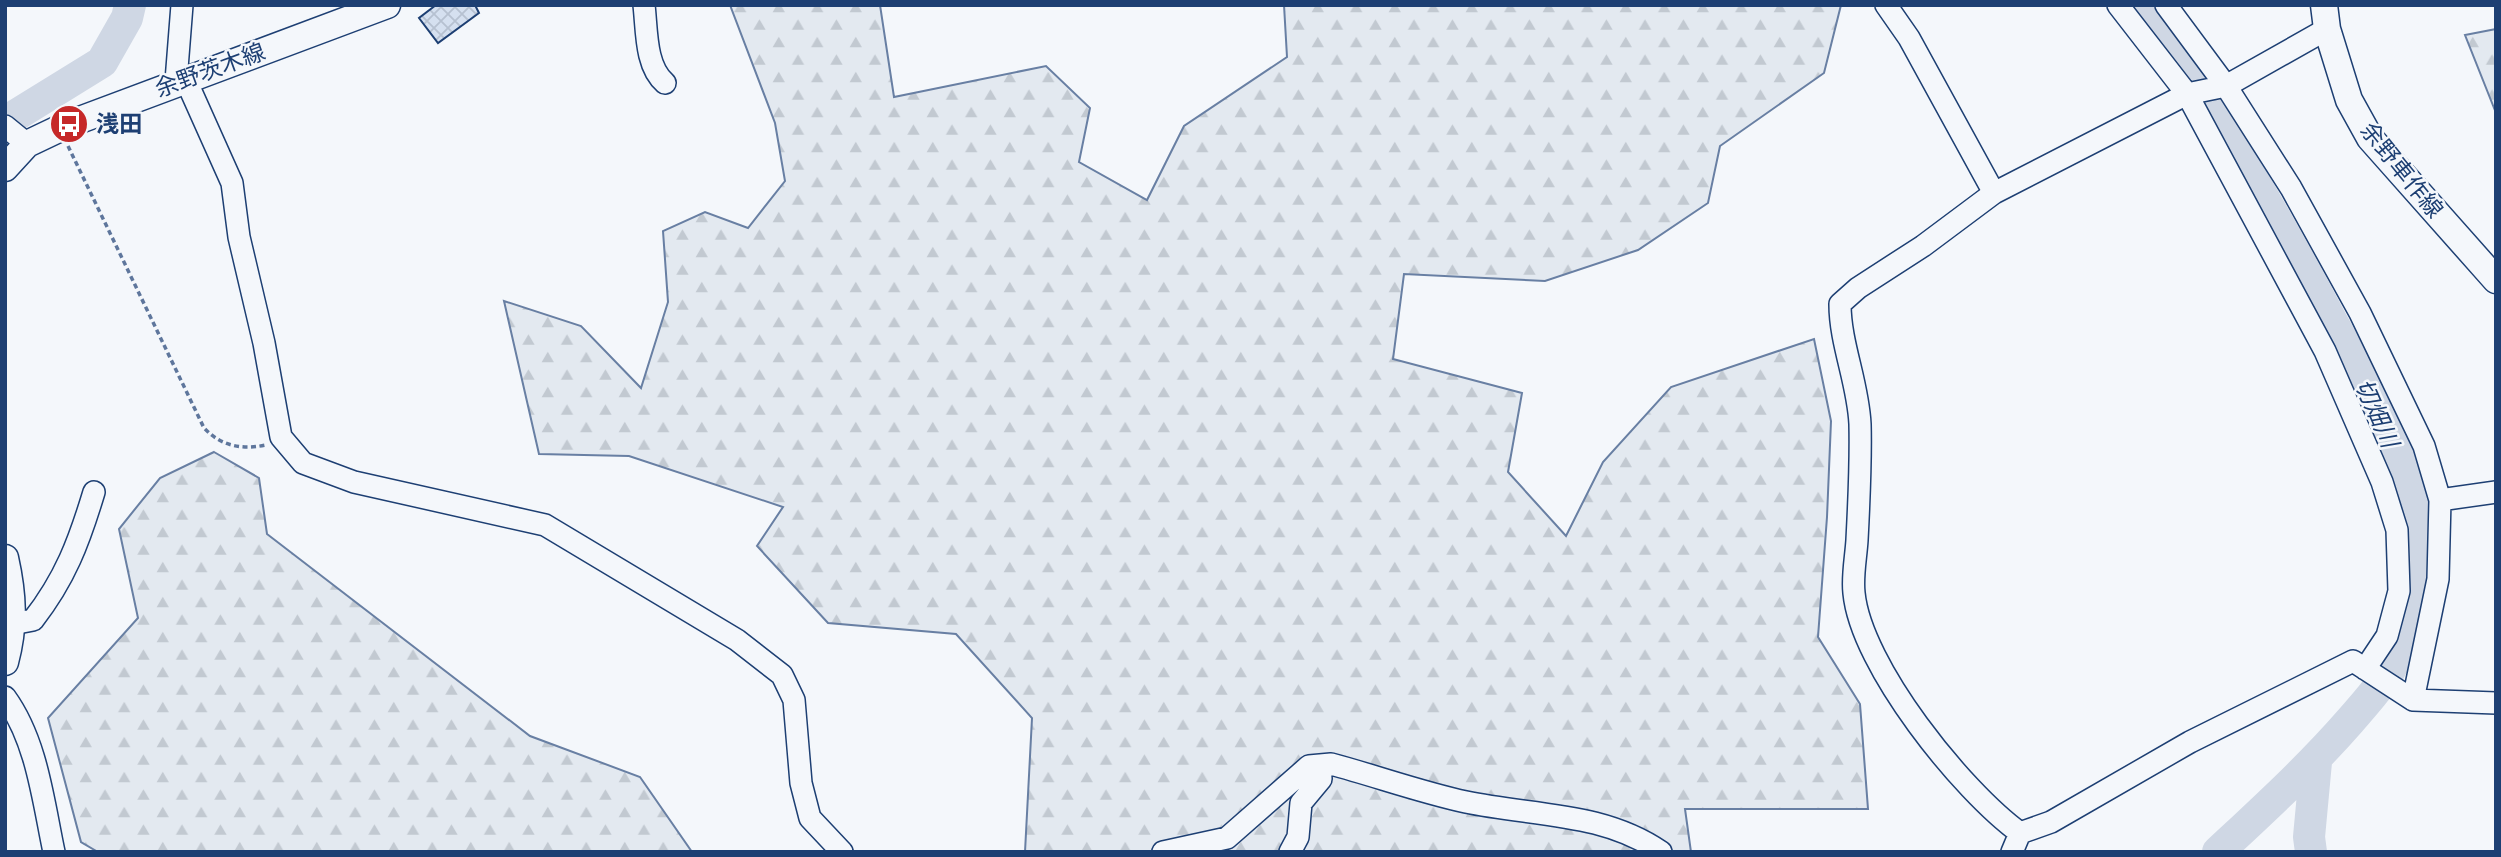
<svg xmlns="http://www.w3.org/2000/svg" width="2501" height="857" viewBox="0 0 2501 857" font-family="Cabin,'Noto Sans JP',sans-serif">
<defs>
<pattern id="forest-firs" width="22" height="20" patternUnits="userSpaceOnUse" patternTransform="scale(1.75)"><rect width="22" height="20" fill="#e3e9f0"/><path d="M5 1l3.5 6h-7zM16 11l3.5 6h-7z" fill="#c2c9d1"/></pattern>
<pattern id="building-cross-hatch" width="8" height="8" patternUnits="userSpaceOnUse" patternTransform="scale(1.75)"><rect width="8" height="8" fill="#d5e0f0"/><path d="M0 0l8 8M0 8l8-8" fill="none" stroke="#b6c1d1"/></pattern>
</defs>
<rect width="100%" height="100%" fill="#f4f7fb"/>
<path fill="url(#forest-firs)" stroke="#687fa3" stroke-width="2" d="M 730,5 L 880,5 L 894,97 L 1046,66 L 1090,108 L 1079,162 L 1147,200 L 1184,126 L 1287,57 L 1284,5 L 1841,5 L 1824,73 L 1720,146 L 1708,203 L 1638,250 L 1545,281 L 1404,274 L 1393,359 L 1522,393 L 1508,472 L 1566,536 L 1603,462 L 1671,387 L 1814,339 L 1831,421 L 1827,517 L 1818,637 L 1860,704 L 1868,809 L 1685,809 L 1691,852 L 1025,852 L 1032,718 L 956,634 L 828,623 L 757,546 L 783,507 L 629,456 L 539,454 L 504,301 L 581,326 L 641,388 L 668,302 L 663,231 L 705,212 L 748,228 L 785,181 L 775,123 Z
M 2496,29 L 2496,113 L 2465,35 Z
M 214,452 L 259,478 L 267,534 L 530,736 L 640,777 L 692,852 L 98,852 L 81,842 L 48,718 L 138,618 L 119,529 L 160,478 Z"/>
<g fill="none" stroke-linecap="round" stroke-linejoin="round">
<path stroke="#cfd7e4" stroke-width="32" d="M 2133,5 C 2211,101 2272,209 2330,318 C 2363,378 2401,444 2415,511 C 2422,543 2410,616 2400,648 C 2391,676 2369,699 2350,721 C 2309,768 2264,809 2218,852
M 5,122 L 102,62 L 127,18 L 130,5
M 2311,852 L 2309,837 L 2316,762"/>
</g>
<path fill="url(#building-cross-hatch)" stroke="#1d3f73" stroke-width="2" d="M 436,5 L 475,5 L 479,13 L 438,43 L 419,18 Z"/>
<g fill="none" stroke-linecap="round" stroke-linejoin="round">
<defs>
<path id="minor" d="M 644,5 C 647,30 645,66 665,83
M 1886,5 L 1909,38 L 1994,193
M 2118,5 L 2187,94 L 2325,351 L 2382,482 L 2397,530 L 2399,591 L 2387,636 L 2365,669
M 2166,5 L 2226,86 L 2291,188 L 2360,313 L 2424,446 L 2440,500 L 2438,579 L 2413,700
M 185,78 L 232,183 L 239,237 L 264,343 L 281,437 L 303,463 L 354,482 L 545,525 L 737,640 L 782,675 L 794,700 L 801,783 L 810,818 L 842,852
M 176,81 L 182,5
M 5,126 L 27,144
M 2440,500 L 2496,492
M 12,624 L 33,620 C 65,579 79,542 94,492
M 5,697 C 37,741 43,800 54,852
M 2020,833 C 1962,791 1861,666 1854,593 C 1852,576 1856,557 1857,540 C 1859,502 1861,462 1860,424 C 1858,382 1840,344 1840,304 L 1858,288 L 1923,246 L 1994,193 L 2187,94 L 2226,86 L 2327,29
M 1163,852 L 1227,838 L 1309,766 L 1331,764 C 1376,776 1420,792 1466,802 C 1533,816 1603,812 1661,852
M 1290,852 L 1298,837 L 1301,803 L 1321,779 L 1320,765
M 2012,852 L 2020,833 L 2051,822 L 2190,742 L 2353,661 L 2413,700 L 2496,703"/>
<path id="major" d="M 2324,5 L 2327,29 L 2349,100 L 2370,138 L 2496,280
M 5,168 L 27,144 L 69,124 L 387,5
M 5,558 C 13,594 15,625 5,662"/>
</defs>
<use href="#minor" stroke="#1d3f73" stroke-width="24"/>
<use href="#major" stroke="#1d3f73" stroke-width="29"/>
<path stroke="#5e769c" stroke-width="3.5" stroke-dasharray="5 3.5" stroke-linecap="butt" d="M 68,146 L 204,428 C 221,446 241,450 266,445"/>
<use href="#minor" stroke="#f4f7fb" stroke-width="21"/>
<use href="#major" stroke="#f4f7fb" stroke-width="26"/>
</g>
<defs>
<symbol id="bus-disc" viewBox="-11 -11 22 22"><circle r="9.5" fill="#c62828" stroke="#f4f7fb"/><path d="M-5-6H5V4H4V6H2V4H-2V6H-4V4H-5ZM-3.5-4V0h7V-4ZM-3.5 1.2v1.5H-2V1.2ZM2 1.2v1.5H3.5V1.2Z" fill="#fff"/></symbol>
</defs>
<g fill-rule="evenodd">
<use href="#bus-disc" x="47" y="102" width="44" height="44"/>
</g>
<g text-anchor="middle" dominant-baseline="central" stroke-width="5" stroke-linejoin="round" paint-order="stroke">
<g font-size="23" fill="#1d3f73" stroke="#f4f7fb">
<text transform="translate(210 70) rotate(-20)">余野茨木線</text>
<text transform="translate(2402 170) rotate(51)">余野車作線</text>
</g>
<g font-size="23" font-weight="bold" fill="#1d3f73" stroke="#f4f7fb" text-anchor="start">
<text x="96" y="124">浅田</text>
</g>
<g font-size="24" font-style="italic" fill="#1d3f73" stroke="#f4f7fb">
<text transform="translate(2377 413) rotate(66)">切畑川</text>
</g>
</g>
<rect width="2501" height="857" fill="none" stroke="#1d3f73" stroke-width="14"/>
</svg>
